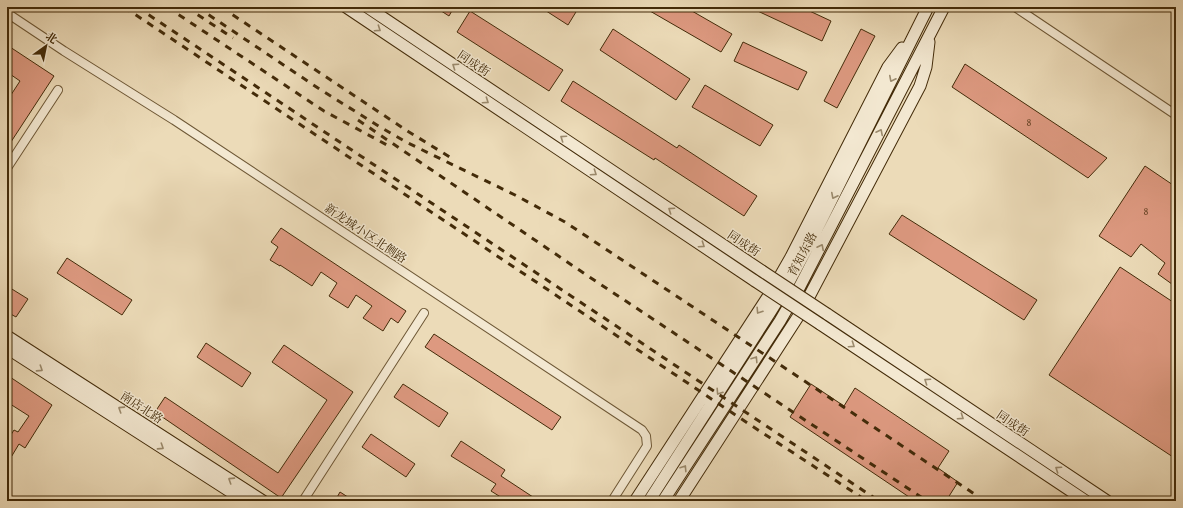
<svg xmlns="http://www.w3.org/2000/svg" width="1183" height="508" viewBox="0 0 1183 508" font-family="'Gentium Book Plus','Noto Serif SC',serif">
<rect width="100%" height="100%" fill="#ecdbb8"/>
<filter id="stains"><feTurbulence type="fractalNoise" baseFrequency=".005" numOctaves="4"/><feColorMatrix values="0 0 0 0 .2 0 0 0 0 .09 0 0 0 0 .02 0 0 0 .5 -.17"/></filter>
<radialGradient id="worn" r=".72"><stop offset=".6" stop-color="#630" stop-opacity="0"/><stop offset="1" stop-color="#630" stop-opacity=".3"/></radialGradient>
<path fill="#dd9980" stroke="#432b09" d="M 435,7 L 454,7 L 449,16 Z
M 540,7 L 579,7 L 568,25 Z
M 643,7 L 685,7 L 732,34 L 721,52 Z
M 749,7 L 801,7 L 831,21 L 822,41 Z
M 470,11 L 563,70 L 549,91 L 457,32 Z
M 613,29 L 690,79 L 676,100 L 600,50 Z
M 861,29 L 875,36 L 837,108 L 824,101 Z
M 743,42 L 807,72 L 798,90 L 734,61 Z
M 7,45 L 54,76 L 7,148 L 7,101 L 20,81 L 7,72 Z
M 965,64 L 1107,158 L 1088,178 L 952,87 Z
M 573,81 L 677,148 L 679,145 L 757,196 L 744,216 L 655,158 L 654,160 L 561,101 Z
M 705,85 L 773,125 L 760,146 L 692,107 Z
M 1145,166 L 1176,187 L 1176,287 L 1158,274 L 1165,263 L 1141,244 L 1131,257 L 1099,236 Z
M 902,215 L 1037,300 L 1024,320 L 889,234 Z
M 281,228 L 406,311 L 398,323 L 391,318 L 383,331 L 363,318 L 372,306 L 356,295 L 348,308 L 329,296 L 337,283 L 321,272 L 312,286 L 280,265 L 280,266 L 270,260 L 278,247 L 271,242 Z
M 67,258 L 132,300 L 122,315 L 57,273 Z
M 1120,267 L 1176,304 L 1176,459 L 1049,375 Z
M 7,286 L 28,299 L 16,317 L 7,312 Z
M 434,334 L 561,417 L 552,430 L 425,347 Z
M 206,343 L 251,373 L 242,387 L 197,357 Z
M 284,345 L 353,392 L 281,498 L 155,412 L 165,397 L 278,473 L 327,400 L 272,362 Z
M 7,375 L 52,405 L 25,448 L 19,444 L 7,464 L 7,441 L 14,430 L 18,432 L 29,416 L 7,402 Z
M 403,384 L 448,413 L 439,427 L 394,397 Z
M 811,384 L 844,406 L 855,388 L 949,451 L 938,468 L 958,482 L 946,501 L 915,501 L 790,417 Z
M 371,434 L 415,464 L 406,477 L 362,447 Z
M 461,441 L 505,470 L 501,476 L 539,501 L 507,501 L 491,491 L 496,484 L 451,456 Z
M 340,492 L 354,501 L 335,501 Z"/>
<g fill="none" stroke-linecap="round" stroke-linejoin="round">
<defs>
<path id="minor" d="M 1015,7 L 1176,115
M 7,13 L 64,51 L 174,120 L 642,430 L 646,436 L 647,446 L 612,501
M 7,168 L 58,90
M 303,501 L 424,313"/>
<path id="secondary" d="M 346,7 L 755,281
M 367,7 L 762,271
M 827,314 L 1107,501
M 820,324 L 1086,501
M 7,336 L 263,501
M 7,348 L 245,501
M 635,501 L 771,292 L 791,257 L 888,67 L 902,48
M 649,501 L 769,314 L 789,282 L 811,241 L 928,7
M 663,501 L 780,321 L 799,288 L 944,7
M 679,501 L 801,312 L 920,86 L 926,67 L 929,42"/>
</defs>
<use href="#minor" stroke="#6d5735" stroke-width="10"/>
<use href="#secondary" stroke="#432b09" stroke-width="13"/>
<use href="#minor" stroke="#f3e8d1" stroke-width="8"/>
<use href="#secondary" stroke="#f3e8d1" stroke-width="11"/>
<path stroke="#432b09" stroke-width="3" stroke-dasharray="7 7" stroke-linecap="butt" d="M 124,7 L 752,426 L 867,501
M 137,7 L 879,501
M 167,7 L 324,111 L 387,145
M 186,7 L 233,38
M 197,7 L 318,88 L 380,127 L 406,142 L 515,195 L 565,222 L 985,501
M 221,7 L 409,132 L 453,159
M 358,120 L 585,274 L 927,501"/>
<defs>
<path id="secondary-bridge" d="M 762,271 L 827,314
M 755,281 L 820,324"/>
</defs>
<use href="#secondary-bridge" stroke="#432b09" stroke-width="13" stroke-linecap="butt"/>
<use href="#secondary-bridge" stroke="#f3e8d1" stroke-width="11"/>
</g>
<defs><path id="oneway-chevron" d="M-2-3.5L2.5 0L-2 3.5" fill="none" stroke-width="1.6" stroke-linecap="round" stroke-linejoin="round"/></defs>
<g stroke="#9b8a6d">
<use href="#oneway-chevron" transform="translate(378 29) rotate(34)"/>
<use href="#oneway-chevron" transform="translate(455 66) rotate(-146)"/>
<use href="#oneway-chevron" transform="translate(892 79) rotate(117)"/>
<use href="#oneway-chevron" transform="translate(486 101) rotate(34)"/>
<use href="#oneway-chevron" transform="translate(880 132) rotate(-63)"/>
<use href="#oneway-chevron" transform="translate(563 138) rotate(-146)"/>
<use href="#oneway-chevron" transform="translate(594 173) rotate(34)"/>
<use href="#oneway-chevron" transform="translate(834 196) rotate(117)"/>
<use href="#oneway-chevron" transform="translate(671 210) rotate(-146)"/>
<use href="#oneway-chevron" transform="translate(702 245) rotate(34)"/>
<use href="#oneway-chevron" transform="translate(821 247) rotate(-63)"/>
<use href="#oneway-chevron" transform="translate(759 311) rotate(123)"/>
<use href="#oneway-chevron" transform="translate(852 345) rotate(34)"/>
<use href="#oneway-chevron" transform="translate(755 359) rotate(-57)"/>
<use href="#oneway-chevron" transform="translate(40 369) rotate(33)"/>
<use href="#oneway-chevron" transform="translate(927 381) rotate(-146)"/>
<use href="#oneway-chevron" transform="translate(719 392) rotate(123)"/>
<use href="#oneway-chevron" transform="translate(121 409) rotate(-147)"/>
<use href="#oneway-chevron" transform="translate(961 417) rotate(34)"/>
<use href="#oneway-chevron" transform="translate(161 447) rotate(33)"/>
<use href="#oneway-chevron" transform="translate(684 468) rotate(-57)"/>
<use href="#oneway-chevron" transform="translate(1058 469) rotate(-146)"/>
<use href="#oneway-chevron" transform="translate(231 480) rotate(-147)"/>
</g>
<g text-anchor="middle" dominant-baseline="central" stroke-width="3" stroke-linejoin="round" paint-order="stroke">
<g font-size="10" fill="#6a4627">
<text x="1029" y="122">8</text>
<text x="1146" y="211">8</text>
</g>
<g font-size="12" fill="#432b09" stroke="#f3e8d1">
<text transform="translate(474 63) rotate(34)">同成街</text>
<text transform="translate(366 233) rotate(34)">新龙城小区北侧路</text>
<text transform="translate(744 243) rotate(34)">同成街</text>
<text transform="translate(802 254) rotate(-62)">育知东路</text>
<text transform="translate(142 407) rotate(33)">南店北路</text>
<text transform="translate(1013 423) rotate(34)">同成街</text>
</g>
</g>
<rect width="1183" height="508" fill="none" stroke="#ecdbb8" stroke-width="24"/>
<rect x="8" y="8" width="1167" height="492" fill="none" stroke="#432b09" stroke-width="2"/>
<rect x="12" y="12" width="1159" height="484" fill="none" stroke="#432b09"/>
<g transform="translate(46 46) rotate(33)" stroke="#f3e8d1" stroke-width="3" paint-order="stroke">
<path d="M0-3L7 15L0 10L-7 15Z" fill="#432b09"/>
<text y="-6" font-size="11" font-weight="bold" text-anchor="middle" fill="#432b09">北</text>
</g>
<rect width="100%" height="100%" filter="url(#stains)"/>
<rect width="100%" height="100%" fill="url(#worn)"/>
</svg>
